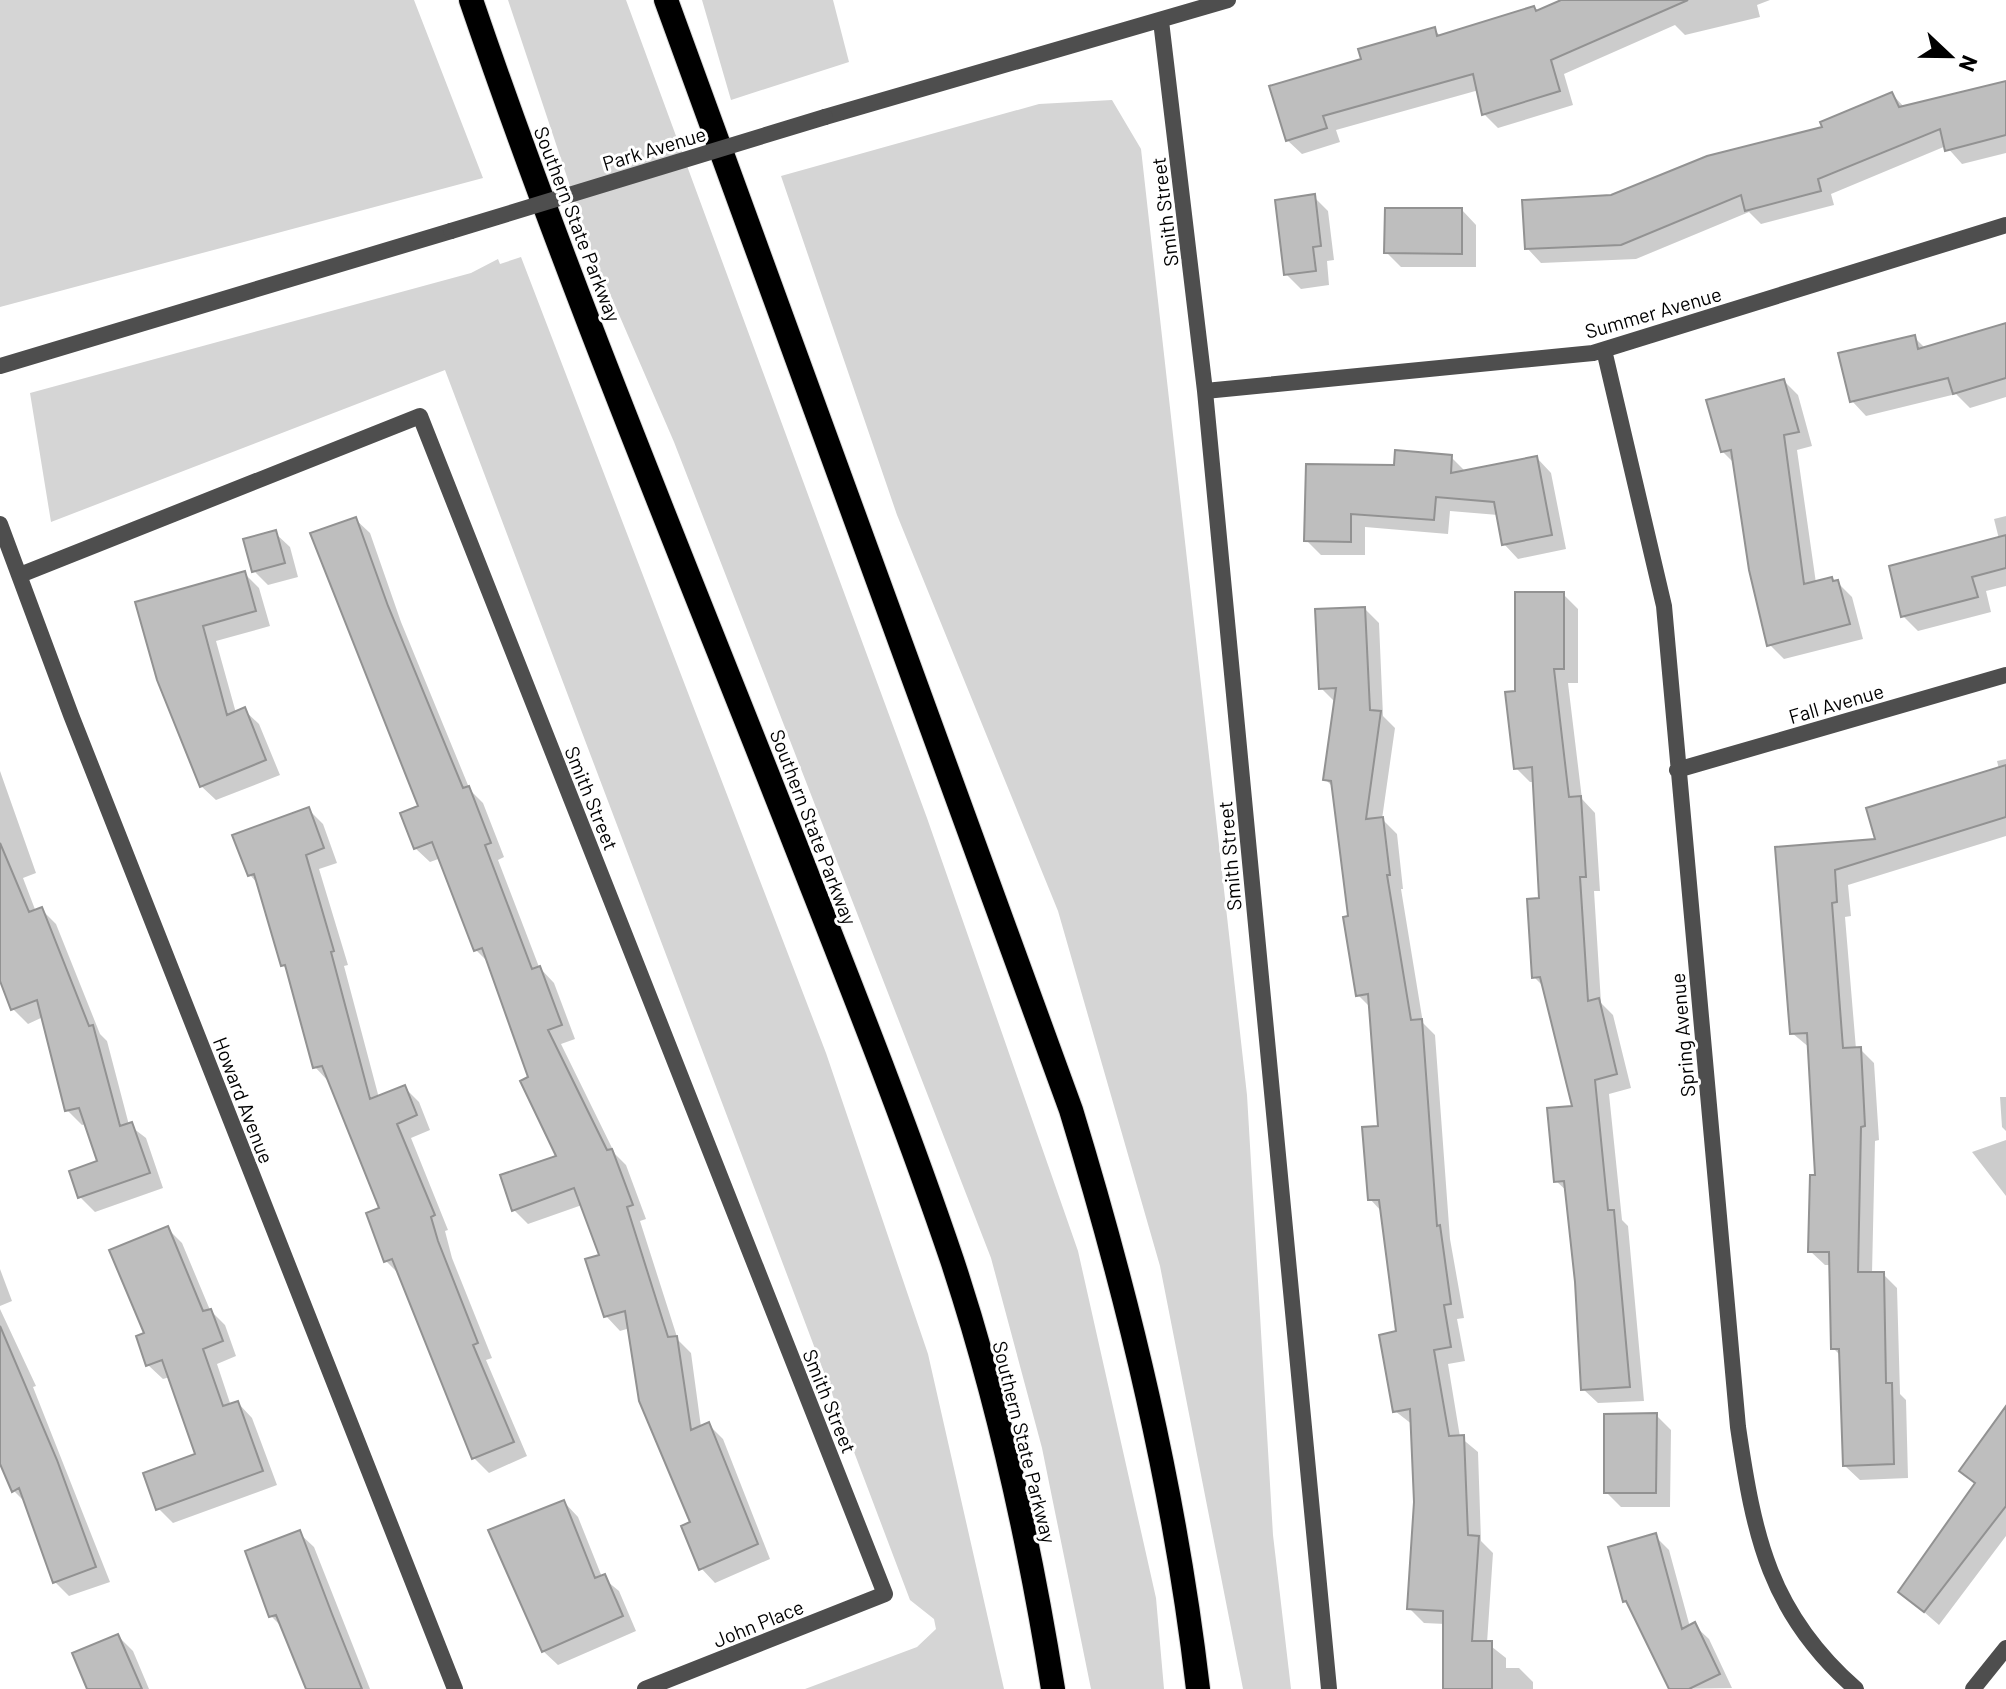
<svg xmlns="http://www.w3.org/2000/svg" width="2006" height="1689" viewBox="0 0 2006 1689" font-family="Barlow,sans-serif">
<rect width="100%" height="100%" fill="#fff"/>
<path fill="#d5d5d5" d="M 0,0 L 414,0 L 483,178 L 0,307 Z
M 508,0 L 626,0 L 927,818 L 1078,1251 L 1156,1598 L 1164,1689 L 1091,1689 L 1042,1448 L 991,1258 L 674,442 L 592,252 Z
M 702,0 L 833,0 L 849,62 L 731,100 Z
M 1112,100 L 1141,149 L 1247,1095 L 1273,1535 L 1291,1689 L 1243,1689 L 1160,1266 L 1058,911 L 897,515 L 781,176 L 1039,104 Z
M 521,257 L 826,1053 L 928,1354 L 1004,1689 L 805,1689 L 917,1647 L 936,1629 L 934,1619 L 910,1600 L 445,370 L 51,522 L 30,393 L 471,273 L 498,259 L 500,264 Z"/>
<path fill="#0003" d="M 1566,0 L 1770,0 L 1757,5 L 1760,17 L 1685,35 L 1675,25 L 1564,74 L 1573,105 L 1498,128 L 1484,114 L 1479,90 L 1336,130 L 1340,142 L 1302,154 L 1287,140 L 1364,60 L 1435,30 L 1441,37 L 1534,8 L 1538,12 Z
M 2006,83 L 2006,153 L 1962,164 L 1946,146 L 1831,194 L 1834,205 L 1761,224 L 1749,212 L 1636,259 L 1541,263 L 1527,248 L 1612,197 L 1824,128 L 1892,94 L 1905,108 Z
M 1314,197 L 1328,211 L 1334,260 L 1327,261 L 1329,285 L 1301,289 L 1286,274 Z
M 1462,210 L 1476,225 L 1476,267 L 1401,267 L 1386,252 Z
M 2006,325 L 2006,397 L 1970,408 L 1956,394 L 1866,416 L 1852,401 L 1914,337 L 1926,349 Z
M 1784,381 L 1798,395 L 1812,446 L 1797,450 L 1816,583 L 1837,582 L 1852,597 L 1863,639 L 1784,659 L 1769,644 L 1735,464 L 1722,451 Z
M 1451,457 L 1466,472 L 1537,458 L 1551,473 L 1566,549 L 1518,559 L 1504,544 L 1498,515 L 1450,511 L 1448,534 L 1365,527 L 1365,555 L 1321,555 L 1306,540 L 1396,467 Z
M 2006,516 L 2006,586 L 1986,591 L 1991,612 L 1918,631 L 1903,616 L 1999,539 L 1994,519 Z
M 355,519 L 370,533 L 401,622 L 470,790 L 483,803 L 504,857 L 498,860 L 539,967 L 554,983 L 575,1039 L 561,1044 L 615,1154 L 626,1165 L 646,1219 L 640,1221 L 678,1340 L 691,1353 L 701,1427 L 708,1424 L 723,1439 L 770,1559 L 715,1583 L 701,1568 L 692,1523 L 630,1328 L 620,1331 L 606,1316 L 601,1256 L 582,1205 L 528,1224 L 514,1210 L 559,1157 L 490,964 L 476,950 L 441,858 L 430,862 L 415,848 L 421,807 Z
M 275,533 L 290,547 L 298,577 L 268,585 L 254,571 Z
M 245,574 L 259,588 L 270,626 L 216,641 L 236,713 L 244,710 L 259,724 L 280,775 L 216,800 L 201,786 L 159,679 Z
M 1563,594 L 1578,609 L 1578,683 L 1568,683 L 1582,799 L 1595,813 L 1600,891 L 1594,891 L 1601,1003 L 1613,1015 L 1631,1088 L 1609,1094 L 1622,1220 L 1628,1226 L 1644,1401 L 1598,1403 L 1583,1389 L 1568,1192 L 1556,1181 L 1574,1107 L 1545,988 L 1534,977 L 1542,900 L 1535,782 L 1530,782 L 1516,768 L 1517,692 Z
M 1365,609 L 1379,623 L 1383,716 L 1395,728 L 1382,819 L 1397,834 L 1403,889 L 1401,889 L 1423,1023 L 1435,1035 L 1450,1239 L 1464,1318 L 1457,1319 L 1465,1361 L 1448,1364 L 1460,1437 L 1478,1452 L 1481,1541 L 1493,1553 L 1487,1643 L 1506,1658 L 1506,1668 L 1519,1668 L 1533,1682 L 1533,1689 L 1445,1689 L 1445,1624 L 1424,1623 L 1409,1608 L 1416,1502 L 1413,1425 L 1395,1411 L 1399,1333 L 1382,1212 L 1370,1199 L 1380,1128 L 1371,1008 L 1358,995 L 1333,787 L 1325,779 L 1336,703 L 1321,688 Z
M 2006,759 L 2006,836 L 1848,885 L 1851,916 L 1845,917 L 1856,1049 L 1860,1049 L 1874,1063 L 1879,1140 L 1875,1141 L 1872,1274 L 1883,1274 L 1897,1288 L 1900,1394 L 1906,1400 L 1908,1478 L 1860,1480 L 1845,1466 L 1841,1356 L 1833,1348 L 1831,1265 L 1825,1265 L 1810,1251 L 1817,1177 L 1810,1048 L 1792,1033 L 1777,849 L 1878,841 L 1999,769 L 1997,761 Z
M 0,771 L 36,873 L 23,878 L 36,912 L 42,910 L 56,924 L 100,1034 L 107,1041 L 129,1125 L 146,1138 L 163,1188 L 95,1212 L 80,1197 L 72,1172 L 99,1163 L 86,1124 L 82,1125 L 67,1110 L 43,1017 L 28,1024 L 13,1009 L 0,976 Z
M 308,809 L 323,824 L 337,863 L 319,869 L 348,965 L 344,966 L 379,1098 L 404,1087 L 419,1102 L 430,1130 L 411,1138 L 448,1230 L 445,1231 L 452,1258 L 492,1358 L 486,1360 L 527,1456 L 489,1473 L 474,1458 L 400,1275 L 386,1261 L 382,1209 L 329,1082 L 315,1067 L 289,971 L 283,965 L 259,885 L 250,875 Z
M 2000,1097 L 2006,1097 L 2006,1131 L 2002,1127 Z
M 2006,1140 L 2006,1196 L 1972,1152 Z
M 167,1228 L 182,1243 L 210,1310 L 225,1325 L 236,1356 L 217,1364 L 231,1406 L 238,1403 L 252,1418 L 277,1485 L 173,1523 L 158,1508 L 198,1455 L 170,1377 L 163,1379 L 148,1365 L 147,1334 Z
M 0,1269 L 12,1301 L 0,1306 Z
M 0,1309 L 36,1386 L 33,1387 L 110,1582 L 69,1596 L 55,1582 L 27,1504 L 13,1490 L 0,1458 Z
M 1656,1415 L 1671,1430 L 1670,1507 L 1621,1507 L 1606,1492 Z
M 2006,1437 L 2006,1536 L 1939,1625 L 1901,1592 L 1976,1485 L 1962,1471 Z
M 564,1502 L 578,1517 L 602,1577 L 619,1591 L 636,1631 L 558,1665 L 543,1651 Z
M 299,1533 L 314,1547 L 370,1689 L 309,1689 L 284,1629 L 271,1616 Z
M 1655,1536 L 1669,1550 L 1690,1627 L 1694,1625 L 1709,1639 L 1732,1688 L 1672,1689 L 1632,1608 L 1625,1601 Z
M 118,1636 L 133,1651 L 149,1689 L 90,1689 Z"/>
<path fill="#bebebe" stroke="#929292" stroke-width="2" d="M 1561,0 L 1688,0 L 1551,60 L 1560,91 L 1482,115 L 1473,74 L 1323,116 L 1327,128 L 1286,141 L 1269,86 L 1361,59 L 1358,49 L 1435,27 L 1437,36 L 1534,6 L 1536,11 Z
M 2006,81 L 2006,135 L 1945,151 L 1940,129 L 1818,179 L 1821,191 L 1745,211 L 1741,195 L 1621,245 L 1525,249 L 1522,200 L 1611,195 L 1707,156 L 1822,127 L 1820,122 L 1892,92 L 1899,107 Z
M 1315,194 L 1321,246 L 1313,247 L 1316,271 L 1284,275 L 1275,200 Z
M 1385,208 L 1462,208 L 1462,254 L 1384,253 Z
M 2006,323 L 2006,378 L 1953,394 L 1948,378 L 1850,402 L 1838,353 L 1915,335 L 1918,349 Z
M 1784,379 L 1799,432 L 1784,435 L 1804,584 L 1832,577 L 1833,581 L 1838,580 L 1850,624 L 1767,646 L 1749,570 L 1731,450 L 1721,452 L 1706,400 Z
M 1395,450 L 1452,455 L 1451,473 L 1537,456 L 1552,535 L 1502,545 L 1494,502 L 1436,497 L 1434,520 L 1351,514 L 1351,542 L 1304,541 L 1306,464 L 1394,465 Z
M 356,517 L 388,606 L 463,788 L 469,786 L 491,843 L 485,845 L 532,969 L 540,966 L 562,1025 L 548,1030 L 607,1150 L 612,1149 L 633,1205 L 627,1207 L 668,1337 L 677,1336 L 691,1430 L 709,1422 L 758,1544 L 699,1570 L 681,1526 L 690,1522 L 639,1401 L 625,1311 L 604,1317 L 585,1259 L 599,1255 L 574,1188 L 512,1211 L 500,1175 L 556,1156 L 520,1081 L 528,1077 L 482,948 L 474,951 L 432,842 L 414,849 L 400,813 L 418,806 L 310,533 Z
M 276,530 L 285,563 L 252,572 L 243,539 Z
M 2006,535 L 2006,568 L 1972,577 L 1978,597 L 1901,617 L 1889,566 Z
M 245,571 L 256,611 L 203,626 L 227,715 L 245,707 L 266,760 L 200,787 L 157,680 L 135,602 Z
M 1515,592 L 1564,592 L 1564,669 L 1554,669 L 1569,797 L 1581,796 L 1586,877 L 1580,877 L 1588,1001 L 1599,998 L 1617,1074 L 1595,1080 L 1608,1210 L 1614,1210 L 1630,1387 L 1581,1390 L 1575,1282 L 1564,1181 L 1554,1182 L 1547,1108 L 1572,1106 L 1540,977 L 1532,978 L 1527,899 L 1539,898 L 1532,767 L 1514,769 L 1505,692 L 1515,691 Z
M 1365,607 L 1370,710 L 1381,711 L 1366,819 L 1383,817 L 1390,875 L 1387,875 L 1411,1020 L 1422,1019 L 1437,1226 L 1440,1225 L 1451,1304 L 1444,1305 L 1451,1347 L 1434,1350 L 1449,1436 L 1464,1435 L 1468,1535 L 1479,1536 L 1472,1641 L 1492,1641 L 1492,1689 L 1443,1689 L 1443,1611 L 1407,1609 L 1414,1502 L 1410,1409 L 1393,1412 L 1379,1335 L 1396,1331 L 1379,1200 L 1368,1200 L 1362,1127 L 1378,1126 L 1368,994 L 1356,996 L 1343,917 L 1348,916 L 1331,781 L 1323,780 L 1336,688 L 1319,689 L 1315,609 Z
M 2006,765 L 2006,817 L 1835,870 L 1837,902 L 1832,903 L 1843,1048 L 1861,1047 L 1865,1126 L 1861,1127 L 1858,1272 L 1884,1272 L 1886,1383 L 1892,1383 L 1894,1464 L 1843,1466 L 1839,1349 L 1831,1349 L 1829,1252 L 1808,1252 L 1810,1175 L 1815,1175 L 1807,1033 L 1790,1034 L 1775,847 L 1875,839 L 1866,808 Z
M 309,807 L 324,848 L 306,855 L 334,951 L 331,952 L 370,1099 L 405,1085 L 417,1115 L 397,1124 L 435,1215 L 431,1217 L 438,1241 L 478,1343 L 473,1345 L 514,1442 L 472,1459 L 392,1259 L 384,1262 L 366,1213 L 379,1208 L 322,1066 L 313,1068 L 285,965 L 281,966 L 254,874 L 248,876 L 232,835 Z
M 0,843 L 29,912 L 42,907 L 89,1026 L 93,1025 L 120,1126 L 132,1122 L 150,1173 L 78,1198 L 69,1171 L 97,1161 L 79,1108 L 65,1111 L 37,1000 L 11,1010 L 0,981 Z
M 168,1226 L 203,1311 L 211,1309 L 223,1341 L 203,1349 L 223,1406 L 238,1401 L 263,1471 L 156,1510 L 143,1473 L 195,1454 L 162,1360 L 146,1366 L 136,1336 L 144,1333 L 109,1250 Z
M 0,1326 L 57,1460 L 96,1567 L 53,1583 L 19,1488 L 12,1492 L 0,1464 Z
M 2006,1406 L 2006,1506 L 1924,1612 L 1898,1592 L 1975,1483 L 1959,1471 Z
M 1657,1413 L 1656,1493 L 1604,1493 L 1604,1414 Z
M 564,1500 L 595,1578 L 605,1574 L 623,1616 L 542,1652 L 488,1530 Z
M 300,1530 L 332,1614 L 362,1689 L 306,1689 L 276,1615 L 269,1617 L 245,1551 Z
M 1656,1533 L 1682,1629 L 1695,1622 L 1720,1674 L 1689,1689 L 1669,1689 L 1626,1601 L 1623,1602 L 1608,1547 Z
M 118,1634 L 142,1689 L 87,1689 L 72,1653 Z"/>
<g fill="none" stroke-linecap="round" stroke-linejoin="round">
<defs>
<path id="highway" d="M 471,0 C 567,281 681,555 790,831 C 846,974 903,1115 952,1260 C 998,1399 1030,1545 1053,1689
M 666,0 L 1071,1110 C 1129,1300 1175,1491 1198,1689"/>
</defs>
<use href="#highway" stroke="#dbdbdb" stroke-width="26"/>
<path stroke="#4e4e4e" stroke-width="16" d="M 1161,21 L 1205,391 L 1329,1689
M 825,117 L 1228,0
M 1604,350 L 1664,606 L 1738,1427 C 1754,1536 1769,1613 1856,1689
M 0,366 L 451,231
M 1205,391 L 1593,353 L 2006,225
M 0,524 L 71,715 L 455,1689
M 20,575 L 420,416 L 885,1594 L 645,1689
M 1677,770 L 2006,675
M 1973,1689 L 2006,1648"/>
<use href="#highway" stroke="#000" stroke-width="24"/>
<path stroke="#4e4e4e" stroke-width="16" d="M 451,231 L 825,117"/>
</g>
<g text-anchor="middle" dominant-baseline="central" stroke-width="6" stroke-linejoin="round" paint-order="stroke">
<g font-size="20" fill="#000" stroke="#fff">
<text transform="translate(654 148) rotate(-17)">Park Avenue</text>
<text transform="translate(1164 212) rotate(-97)">Smith Street</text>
<text transform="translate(578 224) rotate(69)">Southern State Parkway</text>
<text transform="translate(1653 312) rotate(-16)">Summer Avenue</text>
<text transform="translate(1836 703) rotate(-16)">Fall Avenue</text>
<text transform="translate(592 798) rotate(68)">Smith Street</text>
<text transform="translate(814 827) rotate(69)">Southern State Parkway</text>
<text transform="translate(1229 856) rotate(-95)">Smith Street</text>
<text transform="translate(1682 1035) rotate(-95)">Spring Avenue</text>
<text transform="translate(244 1100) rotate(69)">Howard Avenue</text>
<text transform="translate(830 1401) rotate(68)">Smith Street</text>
<text transform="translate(1025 1442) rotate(76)">Southern State Parkway</text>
<text transform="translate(758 1623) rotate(-22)">John Place</text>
</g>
</g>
<g transform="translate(1950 56) rotate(112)" stroke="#ffffff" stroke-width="6" paint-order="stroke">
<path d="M0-6L14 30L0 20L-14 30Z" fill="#000000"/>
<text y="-12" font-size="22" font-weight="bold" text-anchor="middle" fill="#000000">N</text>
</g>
</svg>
